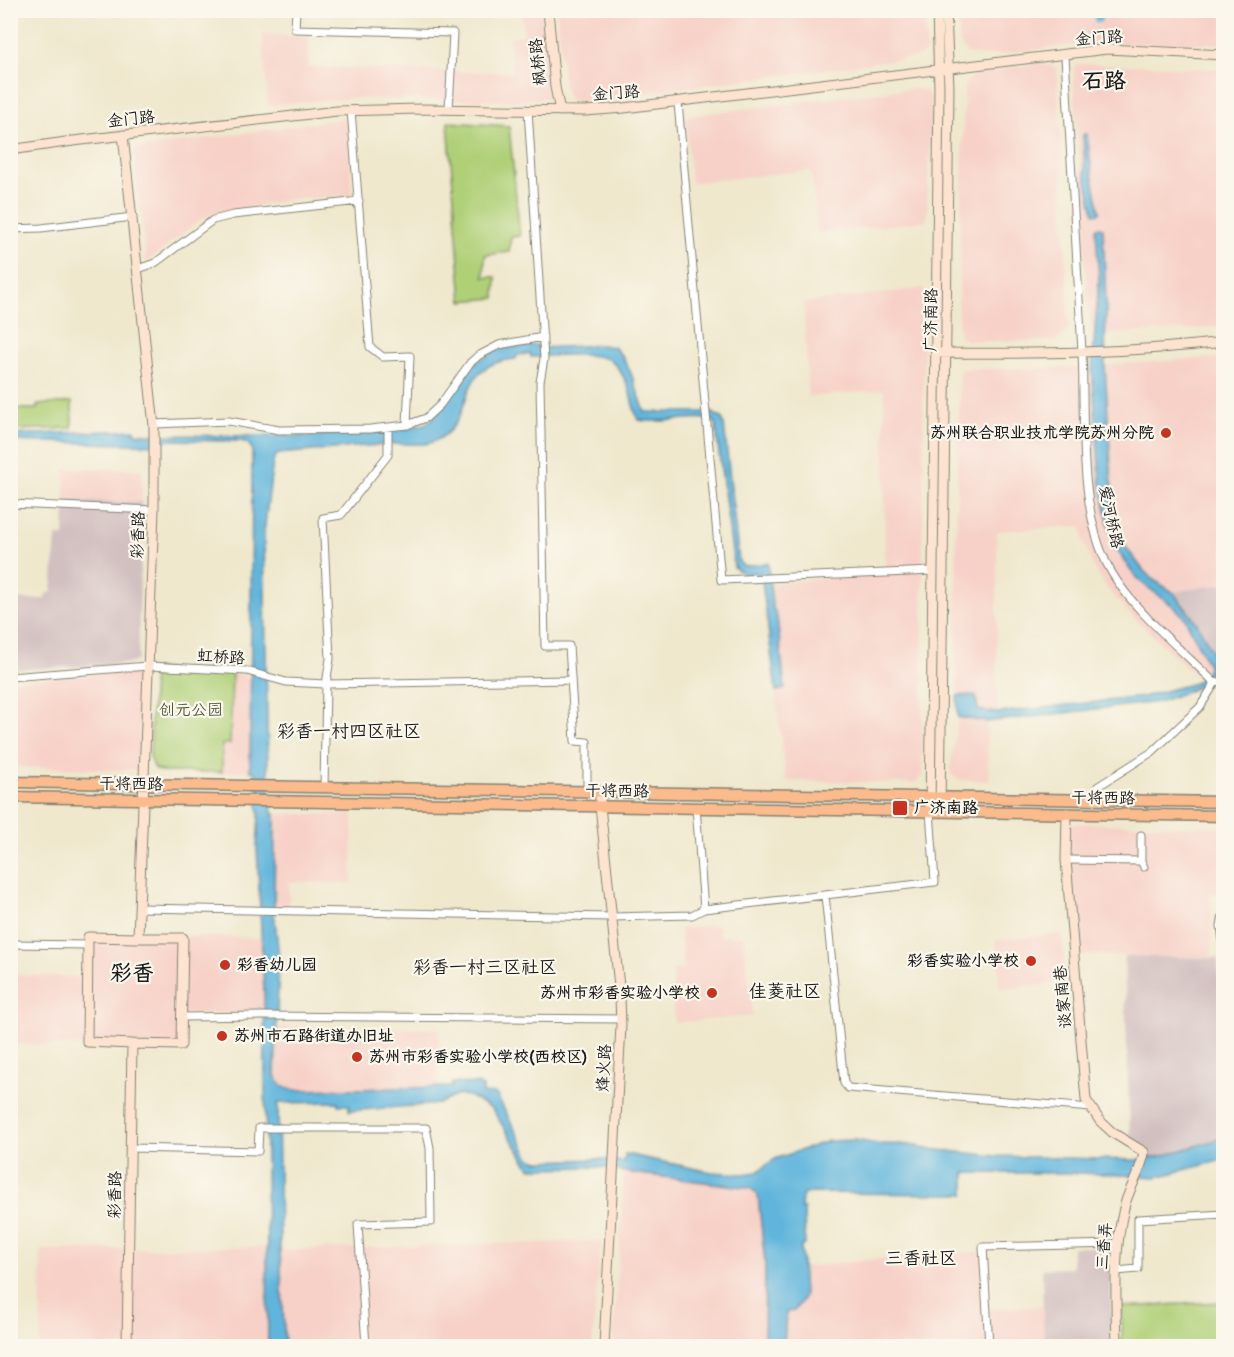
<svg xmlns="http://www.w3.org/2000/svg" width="1234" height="1357" viewBox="0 0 1234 1357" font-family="Pangolin,'LXGW WenKai TC',sans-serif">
<rect width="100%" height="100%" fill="#fbf7ec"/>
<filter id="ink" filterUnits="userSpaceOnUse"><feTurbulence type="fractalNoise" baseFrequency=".0167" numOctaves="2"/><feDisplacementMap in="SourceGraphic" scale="12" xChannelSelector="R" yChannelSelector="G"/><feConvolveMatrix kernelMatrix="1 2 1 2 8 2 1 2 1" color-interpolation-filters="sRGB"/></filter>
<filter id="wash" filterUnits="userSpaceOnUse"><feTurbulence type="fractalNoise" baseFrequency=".008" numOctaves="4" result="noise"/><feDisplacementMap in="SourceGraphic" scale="24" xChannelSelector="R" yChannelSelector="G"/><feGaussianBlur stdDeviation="1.35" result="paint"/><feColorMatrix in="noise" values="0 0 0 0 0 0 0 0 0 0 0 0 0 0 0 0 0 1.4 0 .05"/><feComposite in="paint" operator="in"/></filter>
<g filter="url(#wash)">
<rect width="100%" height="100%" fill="#efe8cd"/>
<path fill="#f7d1c7" d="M 522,11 L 541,11 L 547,98 L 515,101 L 354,98 L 268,105 L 262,34 L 309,37 L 309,67 L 512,73 L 510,37 L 524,35 Z
M 557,11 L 925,11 L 926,50 L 924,54 L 917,57 L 579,102 L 569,98 L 564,89 Z
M 958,11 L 1223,11 L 1223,44 L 1085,43 L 984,56 L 977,55 L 966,53 L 959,42 Z
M 1041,63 L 1054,67 L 1057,71 L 1069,326 L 1062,337 L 1056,341 L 967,341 L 961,337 L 958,326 L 964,89 L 966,82 L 977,73 Z
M 1080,64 L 1171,66 L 1176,68 L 1223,69 L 1223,326 L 1185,330 L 1101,334 L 1093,330 L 1087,302 L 1073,70 L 1076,65 Z
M 914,88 L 926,91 L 931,99 L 927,221 L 818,233 L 811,170 L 691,183 L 686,116 Z
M 348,118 L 352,196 L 291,199 L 204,217 L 146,262 L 134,149 Z
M 924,288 L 922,776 L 916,782 L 912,783 L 786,781 L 763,584 L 885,571 L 884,390 L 808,397 L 804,303 Z
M 1223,357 L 1223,584 L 1173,592 L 1152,579 L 1143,570 L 1127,550 L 1118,533 L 1112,500 L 1105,365 Z
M 1092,368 L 1100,480 L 1105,507 L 1116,548 L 1131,571 L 1148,589 L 1173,606 L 1185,618 L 1208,665 L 1207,671 L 1200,679 L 1131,615 L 1107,588 L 1096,572 L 1084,544 L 1081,526 L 997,531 L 997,713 L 980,711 L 971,695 L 957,696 L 956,534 L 960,369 Z
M 65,469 L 142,469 L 142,502 L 65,501 Z
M 140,671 L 139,766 L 137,770 L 11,767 L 11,681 Z
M 232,672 L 249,677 L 250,771 L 222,772 L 222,744 L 230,743 Z
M 958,717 L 986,722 L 989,781 L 960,780 L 952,775 L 950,771 Z
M 275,814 L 353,814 L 352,883 L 289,882 L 289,910 L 274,910 Z
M 1070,823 L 1223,827 L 1223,893 L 1211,894 L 1212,957 L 1079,955 L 1070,862 Z
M 718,925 L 720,937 L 743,936 L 753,1016 L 674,1023 L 672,970 L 684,969 L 680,929 Z
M 85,934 L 262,938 L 264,1014 L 186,1013 L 185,1049 L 13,1044 L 14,975 L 84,977 Z
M 1062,934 L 1065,982 L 1000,989 L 996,940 Z
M 277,1027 L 439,1029 L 438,1088 L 277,1090 L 275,1076 Z
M 624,1172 L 748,1187 L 757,1192 L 765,1263 L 764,1346 L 613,1346 Z
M 601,1241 L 592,1346 L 285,1346 L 280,1250 Z
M 266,1247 L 268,1346 L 40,1346 L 41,1250 Z
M 985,1252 L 987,1309 L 1043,1306 L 1044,1346 L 784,1346 L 786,1312 L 804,1294 L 802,1267 L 937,1253 Z"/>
<path fill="#d2bfc0" d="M 65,501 L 142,502 L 138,660 L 131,663 L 14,670 L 10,600 L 45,599 L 46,594 L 52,592 L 56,536 L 64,536 Z
M 1223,584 L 1223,671 L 1196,622 L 1173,592 Z
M 1124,956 L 1218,958 L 1223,1078 L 1223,1138 L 1147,1160 L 1149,1151 L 1146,1147 L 1130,1140 Z
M 1072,1247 L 1110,1247 L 1112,1346 L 1044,1346 L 1042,1269 L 1072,1268 Z"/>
<path fill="#b0d078" stroke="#66764a" stroke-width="1.5" d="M 448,122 L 509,126 L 520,236 L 511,237 L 509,252 L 485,255 L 484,277 L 496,277 L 495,298 L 462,301 Z
M 72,402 L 72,428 L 11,430 L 11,409 L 37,409 L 37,405 Z
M 153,669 L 232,672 L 230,744 L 222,744 L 222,772 L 163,772 L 155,769 L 150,758 Z
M 1223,1302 L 1223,1346 L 1122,1346 L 1122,1307 Z"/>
<path fill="#60b5dc" stroke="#3e687c" stroke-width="1.5" d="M 1085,134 L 1087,134 L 1092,174 L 1100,212 L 1097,214 L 1094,213 L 1085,174 L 1083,135 Z
M 1099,227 L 1103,228 L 1106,305 L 1105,365 L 1114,521 L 1122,542 L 1143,570 L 1152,579 L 1173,592 L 1196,622 L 1223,671 L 1211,682 L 1159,702 L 986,722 L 958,717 L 957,696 L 974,695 L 976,696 L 978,710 L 997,713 L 1142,697 L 1195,683 L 1208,669 L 1208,665 L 1185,618 L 1173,606 L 1142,583 L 1131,571 L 1116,548 L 1109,527 L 1100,480 L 1092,368 L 1099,279 L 1096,229 Z
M 538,345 L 539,348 L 601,345 L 614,347 L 622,356 L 631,373 L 645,412 L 711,412 L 722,418 L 724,424 L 739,562 L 744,566 L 768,563 L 772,606 L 777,617 L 785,689 L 776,691 L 761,573 L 743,574 L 734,567 L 715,422 C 701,413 660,425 639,420 C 632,410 632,395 627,384 C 623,376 618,365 611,361 C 595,350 550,357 531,357 L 530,354 L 517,355 L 516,359 C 450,364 480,420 435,441 C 422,447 409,443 395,444 C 356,446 318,451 280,454 L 275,456 L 273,462 L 264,532 L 268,772 L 272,813 L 275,814 L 274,910 L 279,957 L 275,1075 C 280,1086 284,1089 295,1090 L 452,1087 L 452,1083 L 479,1084 L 480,1086 L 483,1087 L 483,1093 L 496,1094 L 530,1158 L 539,1161 L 600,1159 L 624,1162 L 625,1154 L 712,1172 L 743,1174 L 757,1172 L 775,1159 L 828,1141 L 856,1140 L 877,1144 L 919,1145 L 919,1148 L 997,1156 L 1136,1160 L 1162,1156 L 1223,1138 L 1223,1160 L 1157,1177 L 1082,1173 L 965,1173 L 965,1194 L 805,1193 L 802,1197 L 801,1209 L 804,1209 L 805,1245 L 801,1246 L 804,1294 L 803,1299 L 794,1311 L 786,1312 L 784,1346 L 764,1346 L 765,1263 L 758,1195 L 751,1188 L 624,1172 L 601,1167 L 530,1168 L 492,1109 L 469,1096 L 458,1095 L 438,1104 L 349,1111 L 349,1105 L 338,1105 L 338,1102 L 278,1103 L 280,1250 L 285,1346 L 268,1346 L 264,992 L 257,848 L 259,814 L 255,772 L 250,771 L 252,449 L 248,443 L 241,441 L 159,440 L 159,445 L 11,441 L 11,435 L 135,430 L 136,433 L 159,435 C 202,435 411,442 432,419 L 475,362 L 502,348 Z"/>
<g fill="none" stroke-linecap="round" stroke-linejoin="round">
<path stroke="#60b5dc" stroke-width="8" d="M 1098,19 L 1098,10"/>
</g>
</g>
<g filter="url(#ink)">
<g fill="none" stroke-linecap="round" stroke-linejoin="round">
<defs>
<path id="street" d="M 296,10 L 295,29 L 453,33 L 449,109
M 1065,56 C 1071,154 1077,252 1082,351 C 1085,415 1078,504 1106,562 C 1127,606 1180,648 1215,683
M 678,103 L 721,580 L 933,571
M 351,110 L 370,347 L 383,357 L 410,356 L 407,425
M 528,110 L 544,359 L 540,382 L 545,646 L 569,646 L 575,741 L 587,742 L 587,791
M 10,229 L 41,228 L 133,217
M 138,269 L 155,263 L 213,220 L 233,215 L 359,201
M 154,424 L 229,421 L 279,430 L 370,429 L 407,425 L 426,418 L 440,405 L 470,363 L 478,356 L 499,345 L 543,337
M 388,428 L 388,455 L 341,515 L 323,518 L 330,659 L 326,684 L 570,680
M 10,504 L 154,510
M 10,677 L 148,666 L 247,671 L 286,682 L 326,684 L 324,787
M 1096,799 L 1097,787 L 1152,752 L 1200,707 L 1215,683 L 1224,681
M 696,807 L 704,909 L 825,895
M 930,811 L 935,882 L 825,895 L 844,1083 L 848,1088 L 1091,1108
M 1141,835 L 1141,861 L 1144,867
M 1066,860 L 1141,861
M 139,908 L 612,917 L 692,915 L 704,909
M 1224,909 L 1221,926 L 1224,950
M 10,944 L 88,945
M 182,1017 L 263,1016 L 621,1019
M 130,1148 L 258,1151 L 259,1128 L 426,1128 L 430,1148 L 431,1222 L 358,1224 L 366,1346
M 1116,1271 L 1138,1269 L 1138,1219 L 1224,1214
M 989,1346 L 983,1247 L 1118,1244"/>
<path id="secondary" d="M 548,10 L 555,87 L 560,111
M 123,135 L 154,426 L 154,510 L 138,938 L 183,938 L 181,1045 L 132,1044 L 127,1346
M 10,150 L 73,141 L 337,111 L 420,109 L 585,111 L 624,108 L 1107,49 L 1224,55
M 941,353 C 1035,354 1130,353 1224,342
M 600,791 L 600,806 L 620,996 L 621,1025 L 604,1346
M 930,811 L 939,89 L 937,10
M 940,811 L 949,88 L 946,10
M 1067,813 L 1066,860 L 1086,1100 L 1100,1121 L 1113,1133 L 1144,1152 C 1142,1171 1128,1189 1124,1208 C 1113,1253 1116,1301 1117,1346
M 132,1044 L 87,1042 L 88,937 L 138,938"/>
<path id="primary" d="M 10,782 L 1224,802
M 10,797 L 1224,816"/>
</defs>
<use href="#street" stroke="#868274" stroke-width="9"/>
<use href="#secondary" stroke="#868274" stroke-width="11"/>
<use href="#primary" stroke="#868274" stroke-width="13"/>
<use href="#street" stroke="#fff" stroke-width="7"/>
<use href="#secondary" stroke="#fde4d1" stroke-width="9"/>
<use href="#primary" stroke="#fbbb8d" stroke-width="10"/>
</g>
</g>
<g fill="#c8321e" stroke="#fbf7ec" stroke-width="2">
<circle cx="1166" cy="433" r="6"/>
<rect x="892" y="800" width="16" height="16" rx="3"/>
<circle cx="1031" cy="961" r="6"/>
<circle cx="225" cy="965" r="6"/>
<circle cx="712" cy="993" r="6"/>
<circle cx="222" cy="1036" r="6"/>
<circle cx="357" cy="1057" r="6"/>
</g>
<g text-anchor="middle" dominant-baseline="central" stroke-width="4.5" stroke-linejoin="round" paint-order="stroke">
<g font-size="16" fill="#1c1c1c" stroke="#fbf7ec">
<text transform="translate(1099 38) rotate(-4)">金门路</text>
<text transform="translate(538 62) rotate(-96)">枫桥路</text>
<text transform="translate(616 93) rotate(-4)">金门路</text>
<text transform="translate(131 119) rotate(-6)">金门路</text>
<text transform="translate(931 320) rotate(-89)">广济南路</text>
<text transform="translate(1111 517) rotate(78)">爱河桥路</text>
<text transform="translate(138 535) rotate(-88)">彩香路</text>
<text transform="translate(221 657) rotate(4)">虹桥路</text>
<text transform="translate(131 784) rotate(1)">干将西路</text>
<text transform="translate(617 791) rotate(1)">干将西路</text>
<text transform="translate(1103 798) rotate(1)">干将西路</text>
<text transform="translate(1063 997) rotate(-95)">谈家南巷</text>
<text transform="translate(604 1068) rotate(-87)">烽火路</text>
<text transform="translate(115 1195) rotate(-89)">彩香路</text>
<text transform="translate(1104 1246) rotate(-85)">三香弄</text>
</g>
<g font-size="16" font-weight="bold" fill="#1c1c1c" stroke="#fbf7ec" text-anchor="start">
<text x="1154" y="433" text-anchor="end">苏州联合职业技术学院苏州分院</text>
<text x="914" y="808">广济南路</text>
<text x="1019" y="961" text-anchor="end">彩香实验小学校</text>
<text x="237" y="965">彩香幼儿园</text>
<text x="700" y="993" text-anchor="end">苏州市彩香实验小学校</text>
<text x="234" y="1036">苏州市石路街道办旧址</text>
<text x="369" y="1057">苏州市彩香实验小学校(西校区)</text>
</g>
<g font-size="16" fill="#505b3c" stroke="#fbf7ec">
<text x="191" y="710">创元公园</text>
</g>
<g font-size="18" fill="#1c1c1c" stroke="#fbf7ec">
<text x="349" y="731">彩香一村四区社区</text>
<text x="485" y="967">彩香一村三区社区</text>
<text x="785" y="991">佳菱社区</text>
<text x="921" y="1258">三香社区</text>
</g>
<g font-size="22" font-weight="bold" fill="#1c1c1c" stroke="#fbf7ec">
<text x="1104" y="81">石路</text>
<text x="132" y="973">彩香</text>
</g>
</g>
<rect width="1234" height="1357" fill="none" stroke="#fbf7ec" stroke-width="36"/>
</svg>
